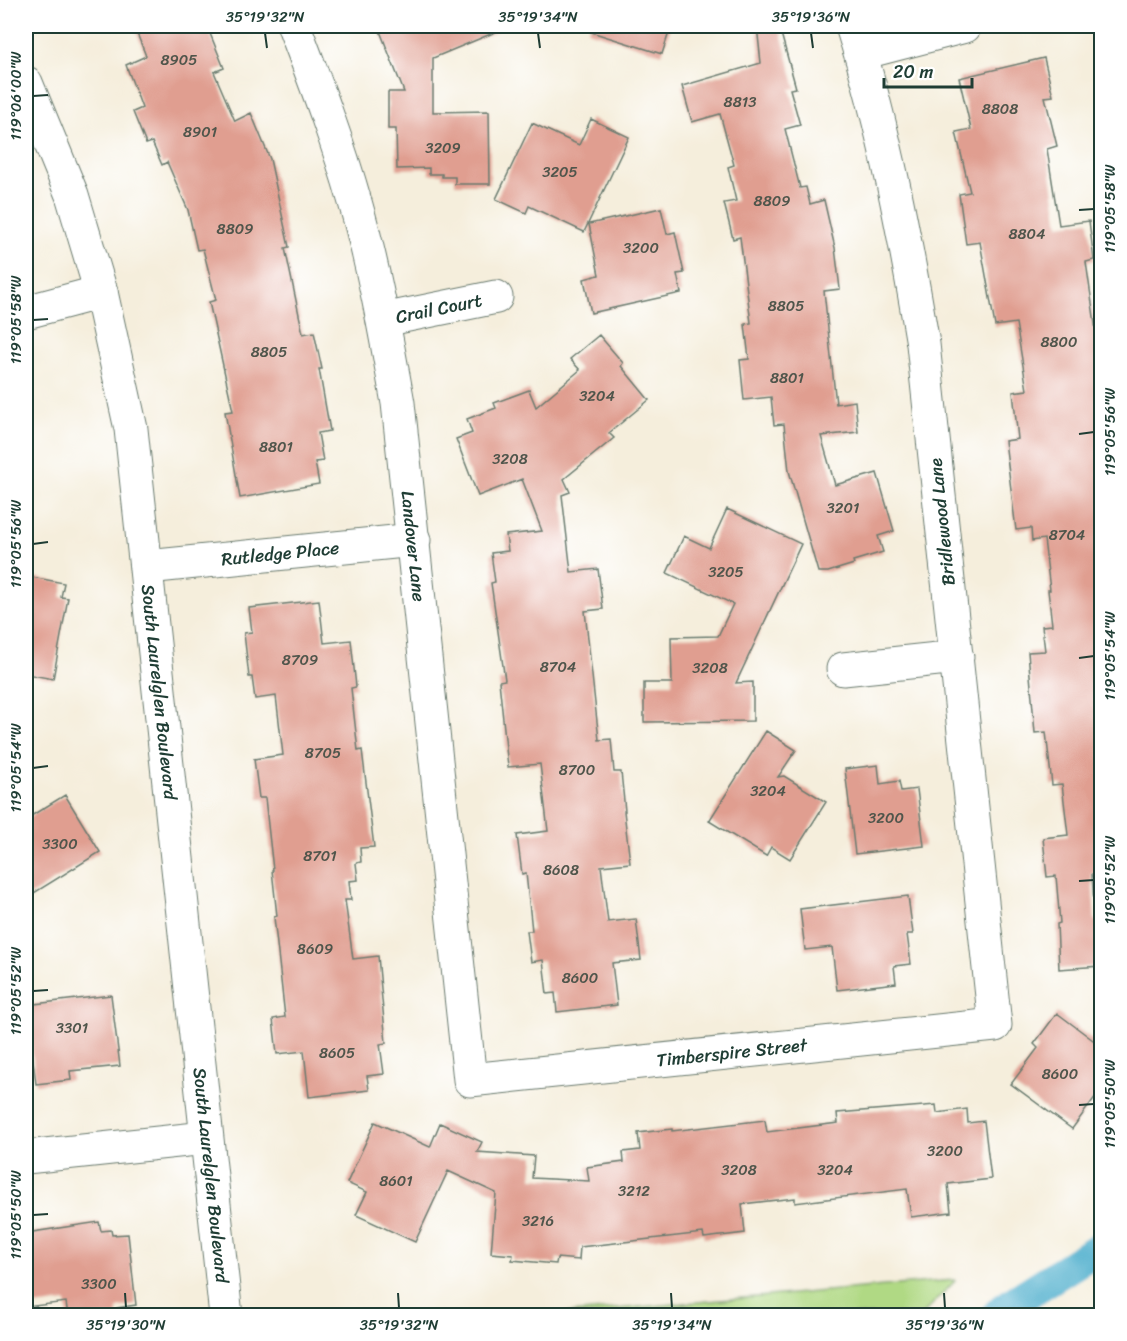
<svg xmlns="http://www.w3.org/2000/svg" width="1127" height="1341" viewBox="0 0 1127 1341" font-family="Sriracha,sans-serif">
<rect width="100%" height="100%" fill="#fff"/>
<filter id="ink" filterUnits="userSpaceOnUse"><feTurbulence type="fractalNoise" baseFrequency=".0167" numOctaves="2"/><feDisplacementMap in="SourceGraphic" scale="12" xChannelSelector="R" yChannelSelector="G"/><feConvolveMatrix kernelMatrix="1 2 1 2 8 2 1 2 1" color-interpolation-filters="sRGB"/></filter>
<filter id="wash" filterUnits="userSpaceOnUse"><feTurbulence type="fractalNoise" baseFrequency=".008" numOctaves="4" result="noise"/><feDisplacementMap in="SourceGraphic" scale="24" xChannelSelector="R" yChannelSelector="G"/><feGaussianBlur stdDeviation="1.35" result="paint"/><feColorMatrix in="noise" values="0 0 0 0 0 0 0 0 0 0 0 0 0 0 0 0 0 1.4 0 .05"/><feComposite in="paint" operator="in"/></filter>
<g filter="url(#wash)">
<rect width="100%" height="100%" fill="#f5eedc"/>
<path fill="#b0d984" stroke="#688b5c" stroke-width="1.5" d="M 954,1280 L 955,1281 L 922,1315 L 547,1315 Z"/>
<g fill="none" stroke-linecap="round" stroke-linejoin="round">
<path stroke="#4daecc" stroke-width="32" d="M 996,1316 L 1003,1309 L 1102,1246"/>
</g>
<g id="blocks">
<path fill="#e09e90" d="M 134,26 L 207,26 L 224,68 L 214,72 L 235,121 L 251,113 L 270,159 L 289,247 L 285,248 L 303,334 L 314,332 L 322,369 L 319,369 L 330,431 L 318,433 L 323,461 L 315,462 L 319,484 L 240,498 L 225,412 L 233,411 L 209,302 L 216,300 L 203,249 L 197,250 L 188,210 L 167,162 L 162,165 L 152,142 L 146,144 L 133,112 L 142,108 L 126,65 L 146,56 Z
M 378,26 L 510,26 L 433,58 L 433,112 L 489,111 L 490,184 L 455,184 L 455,177 L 442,177 L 442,174 L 429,174 L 429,168 L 397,169 L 396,129 L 388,129 L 388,92 L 404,92 Z
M 589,26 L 671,26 L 662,54 L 588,31 Z
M 757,26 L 779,26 L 796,88 L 790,89 L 800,125 L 785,129 L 800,188 L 806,187 L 810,204 L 824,200 L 835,248 L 840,289 L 824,291 L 836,404 L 855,401 L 858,432 L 821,436 L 835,485 L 877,473 L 894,531 L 878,536 L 883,552 L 853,561 L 854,564 L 828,572 L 818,572 L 789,471 L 784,424 L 774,425 L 771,397 L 744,400 L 740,360 L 749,359 L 745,324 L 751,323 L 740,237 L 733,239 L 724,203 L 736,201 L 728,167 L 734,165 L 720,114 L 692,122 L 682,86 L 761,63 Z
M 1044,58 L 1053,96 L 1045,97 L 1057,146 L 1047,149 L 1059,225 L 1089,221 L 1094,260 L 1086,262 L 1101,365 L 1101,873 L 1092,874 L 1095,921 L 1101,921 L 1101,966 L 1059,969 L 1057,924 L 1060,923 L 1056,876 L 1047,877 L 1043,838 L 1068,835 L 1062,784 L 1052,785 L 1046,732 L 1035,733 L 1028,652 L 1045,651 L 1042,626 L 1052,625 L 1048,590 L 1050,590 L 1044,539 L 1032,541 L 1031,528 L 1016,530 L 1005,441 L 1018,439 L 1013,392 L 1027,390 L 1016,323 L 995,326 L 980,242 L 966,244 L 959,194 L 970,192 L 956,132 L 971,129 L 959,78 Z
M 591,119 L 629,137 L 584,232 L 529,206 L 526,213 L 496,199 L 532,123 L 579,145 Z
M 661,208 L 667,234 L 675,232 L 684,273 L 677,274 L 681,293 L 591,313 L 584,279 L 599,275 L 589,224 Z
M 599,335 L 623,363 L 621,366 L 649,400 L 609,433 L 614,438 L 564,479 L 570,492 L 562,495 L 571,572 L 598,569 L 603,609 L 585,611 L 599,740 L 611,739 L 614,772 L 621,772 L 625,811 L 624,811 L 630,863 L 601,866 L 608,922 L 636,919 L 641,960 L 612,963 L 617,1005 L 557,1012 L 555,993 L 547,994 L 543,960 L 531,962 L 527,931 L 532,931 L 526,873 L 522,874 L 517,835 L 548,831 L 540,764 L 508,767 L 499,681 L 505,680 L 491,583 L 495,582 L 491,553 L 508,551 L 506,535 L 542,531 L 522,479 L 478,496 L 456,439 L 472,433 L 467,419 L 496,408 L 494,403 L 529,390 L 536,407 L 580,370 L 570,359 Z
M 727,509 L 801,544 L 736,683 L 753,682 L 753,721 L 644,722 L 644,683 L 672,683 L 671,637 L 718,636 L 733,604 L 667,573 L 684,536 L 709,548 Z
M 26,576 L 64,583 L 61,597 L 68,598 L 53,679 L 26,674 Z
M 319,600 L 324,643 L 351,640 L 356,687 L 351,688 L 358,751 L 362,750 L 374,847 L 360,848 L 361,862 L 356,863 L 358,880 L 349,881 L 351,900 L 345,900 L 353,959 L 378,956 L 386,1043 L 380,1044 L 384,1074 L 367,1076 L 369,1090 L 309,1097 L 304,1051 L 277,1054 L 273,1019 L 285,1017 L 274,917 L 277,916 L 272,870 L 273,870 L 265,798 L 259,798 L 254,759 L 283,755 L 276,696 L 255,699 L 252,677 L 249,677 L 244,633 L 252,632 L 249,608 Z
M 766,731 L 796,750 L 778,777 L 784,776 L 826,802 L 790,859 L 771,847 L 766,856 L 709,821 Z
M 878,765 L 880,784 L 899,781 L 901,791 L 917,789 L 924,846 L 855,854 L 845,769 Z
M 65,795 L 100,852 L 26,898 L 26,819 Z
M 908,896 L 913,934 L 907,934 L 911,964 L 894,966 L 896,983 L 837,990 L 832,947 L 805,950 L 800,909 Z
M 111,995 L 120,1066 L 70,1071 L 71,1080 L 36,1084 L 26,1005 Z
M 1057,1013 L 1101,1046 L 1101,1089 L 1072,1129 L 1011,1084 L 1038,1048 L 1034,1044 Z
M 936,1105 L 937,1113 L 967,1109 L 968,1123 L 984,1121 L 991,1179 L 948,1184 L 951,1212 L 911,1217 L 907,1189 L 795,1203 L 795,1198 L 742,1204 L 745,1233 L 704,1238 L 703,1233 L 580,1247 L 579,1260 L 557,1258 L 556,1264 L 512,1260 L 513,1255 L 491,1253 L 496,1193 L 448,1171 L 415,1242 L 356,1215 L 367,1192 L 347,1183 L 375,1122 L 430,1147 L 440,1123 L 482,1142 L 477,1152 L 534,1156 L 532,1178 L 589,1181 L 587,1167 L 624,1162 L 623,1152 L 640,1150 L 638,1133 L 672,1129 L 672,1131 L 765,1120 L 767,1132 L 838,1123 L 837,1113 Z
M 99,1222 L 101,1231 L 111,1230 L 112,1235 L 128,1234 L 136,1305 L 117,1308 L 118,1316 L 68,1316 L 66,1302 L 26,1307 L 26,1233 Z"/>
</g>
</g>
<g filter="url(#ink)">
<use href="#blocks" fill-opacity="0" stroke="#6a7b6f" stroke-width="1.5"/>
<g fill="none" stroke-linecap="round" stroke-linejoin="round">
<defs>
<g id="minor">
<path id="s1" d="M 294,26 C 316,84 338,142 355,202 C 374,268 386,336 398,403 L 470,1080 L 995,1025 L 923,344 C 905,237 885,130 852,26"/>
<path d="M 861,53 L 965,26"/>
<path id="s2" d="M 26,83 L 72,195 L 101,292 L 131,429 L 226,1316"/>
<path d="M 26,312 L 101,292"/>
<path id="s3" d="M 383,320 L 496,297"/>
<path id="s4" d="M 147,567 L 414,540"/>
<path d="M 843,669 L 957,657"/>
<path d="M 26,1157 L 206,1138"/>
</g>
</defs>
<use href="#minor" stroke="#6a7b6f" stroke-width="35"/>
<use href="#minor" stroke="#fff" stroke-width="33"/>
</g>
</g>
<path fill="none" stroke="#1f3d34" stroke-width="2" d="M 265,33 L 267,48M 538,33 L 540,48M 811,33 L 813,48M 33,96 L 48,95M 1079,210 L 1094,209M 33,320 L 48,319M 1079,434 L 1094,432M 33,544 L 48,542M 1079,658 L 1094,656M 33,768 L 48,766M 1079,881 L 1094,880M 33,991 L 48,990M 1079,1105 L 1094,1104M 33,1215 L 48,1214M 125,1293 L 126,1308M 398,1293 L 399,1308M 671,1293 L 672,1308M 944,1293 L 945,1308"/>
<g text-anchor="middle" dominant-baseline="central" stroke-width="6" stroke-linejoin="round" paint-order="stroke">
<g font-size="15" fill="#4f554b">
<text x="179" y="60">8905</text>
<text x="740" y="102">8813</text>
<text x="1000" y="109">8808</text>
<text x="200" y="132">8901</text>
<text x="443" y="148">3209</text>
<text x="560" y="172">3205</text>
<text x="772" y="201">8809</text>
<text x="235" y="229">8809</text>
<text x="1027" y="234">8804</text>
<text x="641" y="248">3200</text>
<text x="786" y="306">8805</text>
<text x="1059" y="342">8800</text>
<text x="269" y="352">8805</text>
<text x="787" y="378">8801</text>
<text x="597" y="396">3204</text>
<text x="276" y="447">8801</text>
<text x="510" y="459">3208</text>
<text x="843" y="508">3201</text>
<text x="1067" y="535">8704</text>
<text x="726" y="572">3205</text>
<text x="300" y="660">8709</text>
<text x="558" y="667">8704</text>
<text x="710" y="668">3208</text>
<text x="323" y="753">8705</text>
<text x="577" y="770">8700</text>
<text x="768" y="791">3204</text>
<text x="886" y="818">3200</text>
<text x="60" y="844">3300</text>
<text x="320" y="856">8701</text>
<text x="561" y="870">8608</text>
<text x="315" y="949">8609</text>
<text x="580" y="978">8600</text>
<text x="72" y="1028">3301</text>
<text x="337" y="1053">8605</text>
<text x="1060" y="1074">8600</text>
<text x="945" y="1151">3200</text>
<text x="739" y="1170">3208</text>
<text x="835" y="1170">3204</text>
<text x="396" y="1181">8601</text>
<text x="634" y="1191">3212</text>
<text x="538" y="1221">3216</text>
<text x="99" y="1284">3300</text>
</g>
<g font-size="18" fill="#1f3d34" stroke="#fff">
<text stroke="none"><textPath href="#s3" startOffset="57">Crail Court</textPath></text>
<text transform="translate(942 522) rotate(-96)">Bridlewood Lane</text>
<text stroke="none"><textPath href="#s1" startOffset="536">Landover Lane</textPath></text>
<text stroke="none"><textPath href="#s4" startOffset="134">Rutledge Place</textPath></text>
<text stroke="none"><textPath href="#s2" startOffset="627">South Laurelglen Boulevard</textPath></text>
<text stroke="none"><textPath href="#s1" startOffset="1336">Timberspire Street</textPath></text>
<text stroke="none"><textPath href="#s2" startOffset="1113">South Laurelglen Boulevard</textPath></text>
</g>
</g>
<rect width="1127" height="1341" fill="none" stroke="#fff" stroke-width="66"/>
<path d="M884 78v9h88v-9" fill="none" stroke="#1f3d34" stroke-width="3"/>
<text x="893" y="78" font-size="18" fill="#1f3d34" stroke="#ffffff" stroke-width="4.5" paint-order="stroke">20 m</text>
<rect x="33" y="33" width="1061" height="1275" fill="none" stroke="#1f3d34" stroke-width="2"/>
<g font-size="15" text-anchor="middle" fill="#1f3d34">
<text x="265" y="22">35°19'32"N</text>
<text x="538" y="22">35°19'34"N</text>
<text x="811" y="22">35°19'36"N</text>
<text transform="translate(16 96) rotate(-90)" y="5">119°06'00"W</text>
<text transform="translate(1110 209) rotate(-90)" y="5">119°05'58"W</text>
<text transform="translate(16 320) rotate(-90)" y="5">119°05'58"W</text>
<text transform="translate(1110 432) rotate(-90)" y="5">119°05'56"W</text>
<text transform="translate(16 544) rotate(-90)" y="5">119°05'56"W</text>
<text transform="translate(1110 656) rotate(-90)" y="5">119°05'54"W</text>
<text transform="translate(16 768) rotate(-90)" y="5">119°05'54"W</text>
<text transform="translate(1110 880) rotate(-90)" y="5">119°05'52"W</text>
<text transform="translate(16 991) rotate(-90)" y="5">119°05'52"W</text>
<text transform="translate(1110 1104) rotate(-90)" y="5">119°05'50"W</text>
<text transform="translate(16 1215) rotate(-90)" y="5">119°05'50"W</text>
<text x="126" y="1330">35°19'30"N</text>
<text x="399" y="1330">35°19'32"N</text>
<text x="672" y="1330">35°19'34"N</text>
<text x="945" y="1330">35°19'36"N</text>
</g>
</svg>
